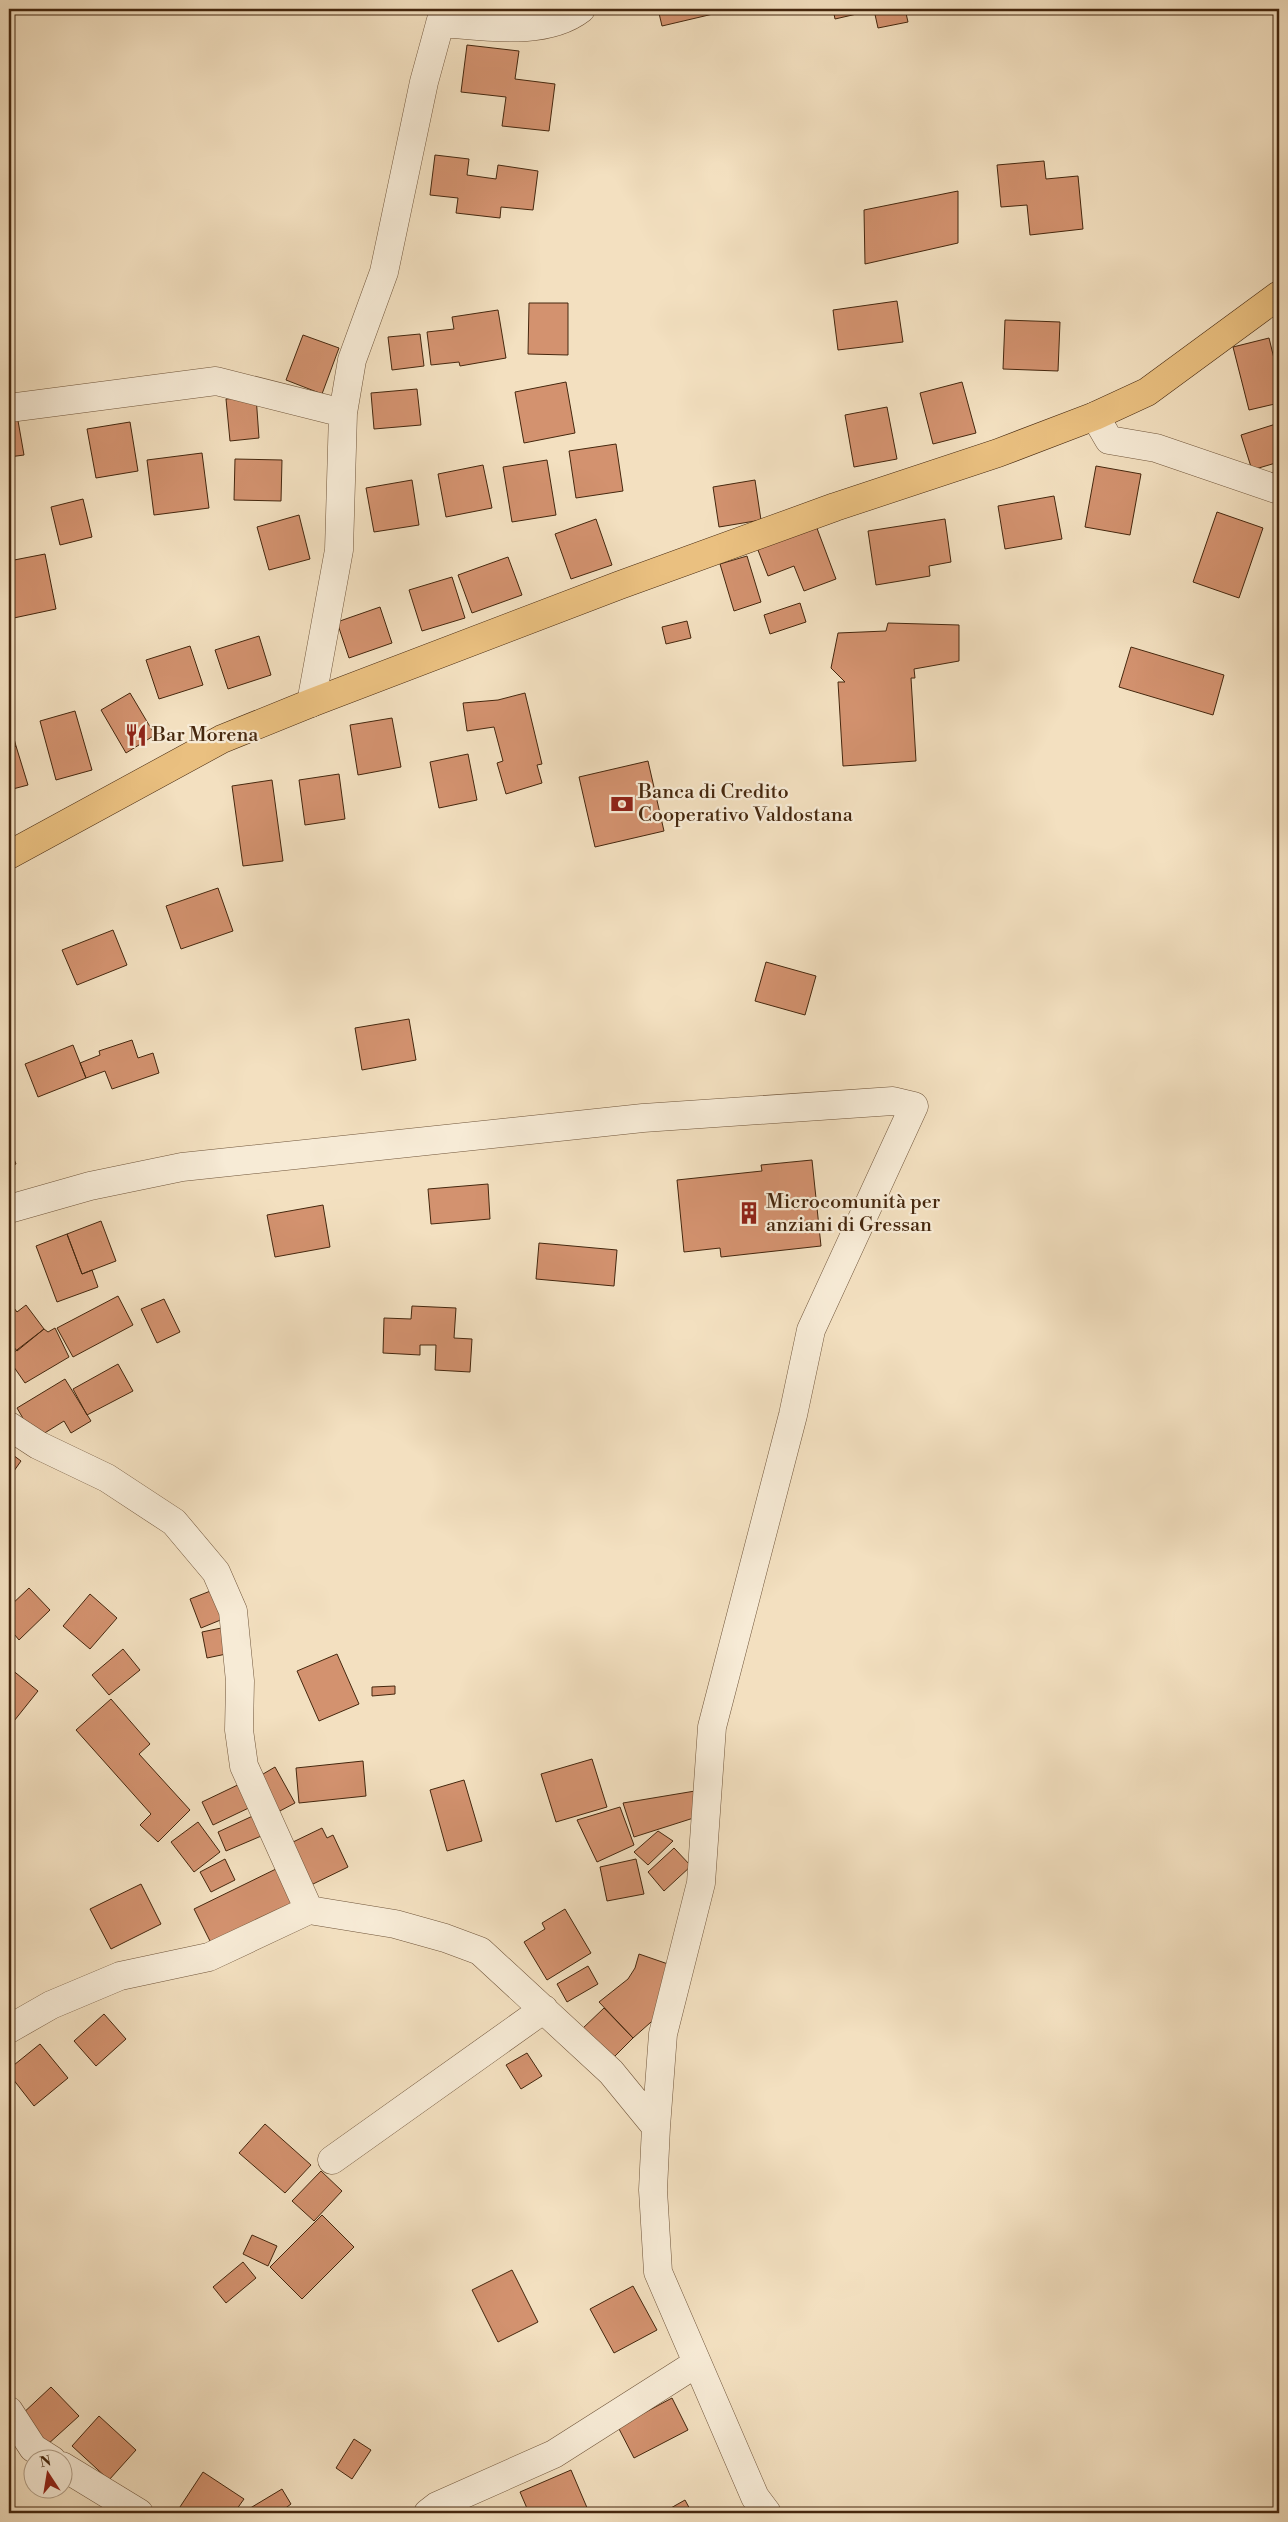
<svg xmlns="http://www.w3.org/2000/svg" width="1288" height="2522" viewBox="0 0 1288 2522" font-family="'Libre Bodoni',serif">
<rect width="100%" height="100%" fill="#f3e0c0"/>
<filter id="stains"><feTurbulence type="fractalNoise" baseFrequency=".004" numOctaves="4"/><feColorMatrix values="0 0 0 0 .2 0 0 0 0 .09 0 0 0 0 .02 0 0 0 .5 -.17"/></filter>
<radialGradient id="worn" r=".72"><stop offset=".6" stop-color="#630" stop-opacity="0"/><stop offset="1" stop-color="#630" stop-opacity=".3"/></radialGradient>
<path fill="#d3926f" stroke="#45270e" d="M 658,9 L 712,9 L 713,14 L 662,26 Z
M 833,9 L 905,9 L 908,22 L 878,28 L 874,10 L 835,19 Z
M 467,45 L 519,51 L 515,79 L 555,84 L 549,131 L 502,126 L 506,97 L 461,92 Z
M 435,155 L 469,159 L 467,175 L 496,179 L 498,165 L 538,171 L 533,210 L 501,207 L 500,218 L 456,213 L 458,198 L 430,195 Z
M 1044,161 L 1046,179 L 1078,176 L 1083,229 L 1030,235 L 1027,205 L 1001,207 L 997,165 Z
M 958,191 L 958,243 L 865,264 L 864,210 Z
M 897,301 L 903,342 L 838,350 L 833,310 Z
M 529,303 L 568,303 L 568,355 L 528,354 Z
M 498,310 L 506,358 L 460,366 L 459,362 L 431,365 L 427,332 L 454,329 L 452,317 Z
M 1005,320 L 1060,322 L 1058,371 L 1003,369 Z
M 420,334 L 424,366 L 392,370 L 388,337 Z
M 303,335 L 339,348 L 322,394 L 286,380 Z
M 1269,338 L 1279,379 L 1279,403 L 1249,410 L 1233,347 Z
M 566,382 L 575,433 L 524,443 L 515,392 Z
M 962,382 L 976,433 L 933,444 L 920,393 Z
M 417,389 L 421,425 L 374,429 L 371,393 Z
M 256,396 L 259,438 L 230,441 L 226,399 Z
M 887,407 L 897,459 L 854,467 L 845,415 Z
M 17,415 L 24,455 L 9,457 L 9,417 Z
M 130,422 L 138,471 L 96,478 L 87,429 Z
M 1279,423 L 1279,462 L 1252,470 L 1241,435 Z
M 616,444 L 623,491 L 576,498 L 569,451 Z
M 202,453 L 209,508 L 154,515 L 147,460 Z
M 235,459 L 282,460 L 281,501 L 234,500 Z
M 547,460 L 556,515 L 512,522 L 503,467 Z
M 483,465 L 492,508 L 446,517 L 438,474 Z
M 1096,466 L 1141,474 L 1130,535 L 1085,527 Z
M 412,480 L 419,525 L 374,532 L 366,488 Z
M 755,480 L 761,520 L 719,527 L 713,487 Z
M 1054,496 L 1062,539 L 1005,549 L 998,506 Z
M 83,499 L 92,537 L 60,545 L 51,507 Z
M 1217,512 L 1263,528 L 1239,598 L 1193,582 Z
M 299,515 L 310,559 L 269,570 L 257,527 Z
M 596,519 L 612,565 L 571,579 L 555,534 Z
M 945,519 L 951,562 L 929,566 L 930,576 L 876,585 L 868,531 Z
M 815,523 L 836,579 L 804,591 L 794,566 L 768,576 L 756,545 Z
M 45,554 L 56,609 L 9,619 L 9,561 Z
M 747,556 L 761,602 L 734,611 L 720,564 Z
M 508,557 L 522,595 L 472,613 L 458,575 Z
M 452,577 L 465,618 L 422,631 L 409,590 Z
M 800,603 L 806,622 L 770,634 L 764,615 Z
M 380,607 L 392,643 L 349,658 L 337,622 Z
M 687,621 L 691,638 L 666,644 L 662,627 Z
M 888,623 L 959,625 L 959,661 L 914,669 L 915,678 L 911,678 L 916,761 L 843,766 L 838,682 L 845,682 L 831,668 L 838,633 L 886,631 Z
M 259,636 L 271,675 L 228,689 L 215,650 Z
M 190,646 L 203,685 L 159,699 L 146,660 Z
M 1131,647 L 1224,675 L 1213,715 L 1119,687 Z
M 130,693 L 155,735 L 126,753 L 101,710 Z
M 525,693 L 542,764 L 537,765 L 542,783 L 506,794 L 497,763 L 503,761 L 494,727 L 467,731 L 463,703 L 498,700 Z
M 75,711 L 92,770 L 56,780 L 40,721 Z
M 392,718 L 401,767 L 358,775 L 350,725 Z
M 9,720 L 16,746 L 9,749 Z
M 16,746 L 28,785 L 9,790 L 9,749 Z
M 468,754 L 477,800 L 439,808 L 430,762 Z
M 648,761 L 664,831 L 595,847 L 579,777 Z
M 339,774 L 345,819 L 305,825 L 299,780 Z
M 272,780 L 283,861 L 243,866 L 232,786 Z
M 218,888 L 233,931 L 181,949 L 166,906 Z
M 113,930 L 127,965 L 77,985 L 62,950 Z
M 766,962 L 816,976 L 805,1015 L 755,1001 Z
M 409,1019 L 416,1060 L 362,1070 L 355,1028 Z
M 132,1040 L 138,1058 L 153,1053 L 159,1073 L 112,1089 L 105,1071 L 86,1078 L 80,1063 L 100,1055 L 99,1051 Z
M 73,1045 L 86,1078 L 38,1097 L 25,1064 Z
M 9,1147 L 16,1164 L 9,1167 Z
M 812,1160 L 821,1246 L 721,1257 L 720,1248 L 684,1252 L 677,1180 L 762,1171 L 761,1165 Z
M 488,1184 L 490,1219 L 431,1224 L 428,1189 Z
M 323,1205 L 330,1247 L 275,1257 L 267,1215 Z
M 101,1221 L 116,1261 L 82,1274 L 67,1234 Z
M 67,1234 L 82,1274 L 92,1270 L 98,1287 L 57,1302 L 36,1246 Z
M 539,1243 L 617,1250 L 614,1286 L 536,1279 Z
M 118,1296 L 133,1325 L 73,1357 L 57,1328 Z
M 164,1299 L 180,1332 L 157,1343 L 141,1309 Z
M 26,1305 L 44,1329 L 17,1351 L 9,1341 L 9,1313 L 14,1308 L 17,1312 Z
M 412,1306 L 456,1308 L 454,1338 L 472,1339 L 470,1372 L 435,1370 L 436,1345 L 420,1345 L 420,1355 L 383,1353 L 384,1318 L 411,1319 Z
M 55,1328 L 69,1357 L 25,1383 L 9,1360 L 9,1356 L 44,1329 L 48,1332 Z
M 118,1364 L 133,1391 L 87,1415 L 73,1389 Z
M 65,1379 L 91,1421 L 71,1433 L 64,1421 L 35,1439 L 17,1408 Z
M 9,1452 L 21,1461 L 9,1478 Z
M 29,1588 L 50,1610 L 19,1640 L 9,1628 L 9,1607 Z
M 213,1590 L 223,1619 L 201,1628 L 190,1599 Z
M 90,1594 L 117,1618 L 90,1649 L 63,1626 Z
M 226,1627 L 231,1653 L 207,1658 L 202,1632 Z
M 123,1649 L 140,1670 L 109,1695 L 92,1675 Z
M 337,1654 L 359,1704 L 319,1721 L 297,1671 Z
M 11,1669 L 38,1691 L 14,1721 L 9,1717 L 9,1673 Z
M 395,1686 L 395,1694 L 372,1696 L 372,1687 Z
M 111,1699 L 150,1744 L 139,1754 L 190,1810 L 158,1842 L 140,1825 L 151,1814 L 76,1730 Z
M 592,1759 L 607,1807 L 556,1822 L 541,1774 Z
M 363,1761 L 366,1796 L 299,1803 L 296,1768 Z
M 275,1767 L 295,1803 L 278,1812 L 258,1777 Z
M 464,1780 L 482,1841 L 447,1851 L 430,1790 Z
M 246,1781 L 257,1804 L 213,1825 L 202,1802 Z
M 695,1791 L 703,1815 L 634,1837 L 623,1803 Z
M 620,1807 L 634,1845 L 597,1862 L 577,1820 Z
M 257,1814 L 266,1834 L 226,1851 L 218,1832 Z
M 198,1822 L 220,1852 L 194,1872 L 171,1842 Z
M 322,1828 L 327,1838 L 333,1835 L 348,1867 L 311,1885 L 291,1843 Z
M 658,1831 L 673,1841 L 648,1865 L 634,1852 Z
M 674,1848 L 691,1866 L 664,1891 L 648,1872 Z
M 225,1859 L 235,1880 L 211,1892 L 200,1872 Z
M 636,1859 L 644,1894 L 607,1901 L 600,1867 Z
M 278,1868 L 296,1904 L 212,1945 L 194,1909 Z
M 141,1884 L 161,1924 L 111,1949 L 90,1909 Z
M 565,1909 L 591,1953 L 547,1980 L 524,1942 L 545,1929 L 542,1923 Z
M 639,1954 L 668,1964 L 659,2015 L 633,2038 L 599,2002 L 628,1979 L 635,1968 Z
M 588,1966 L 598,1984 L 567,2002 L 557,1984 Z
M 604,2008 L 633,2038 L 611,2060 L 582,2029 Z
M 104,2014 L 126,2039 L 96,2066 L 74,2041 Z
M 40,2044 L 68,2078 L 34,2106 L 9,2074 L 9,2069 Z
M 527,2053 L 542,2076 L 521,2089 L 506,2065 Z
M 265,2124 L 311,2165 L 285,2193 L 239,2153 Z
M 321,2171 L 342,2191 L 314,2221 L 292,2201 Z
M 322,2215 L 354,2247 L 302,2299 L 270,2267 Z
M 252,2235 L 277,2246 L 268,2266 L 243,2254 Z
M 243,2262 L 256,2278 L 226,2303 L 213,2287 Z
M 512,2270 L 538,2322 L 498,2342 L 472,2290 Z
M 633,2286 L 657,2330 L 614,2353 L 590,2309 Z
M 51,2387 L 79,2416 L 47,2445 L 20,2416 Z
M 672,2398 L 688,2430 L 634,2458 L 618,2427 Z
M 99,2416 L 136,2450 L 109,2480 L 72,2446 Z
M 9,2431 L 17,2444 L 9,2449 Z
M 354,2439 L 371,2450 L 352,2479 L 336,2468 Z
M 571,2470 L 588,2510 L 581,2513 L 529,2513 L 520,2492 Z
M 203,2472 L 244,2499 L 234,2513 L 176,2513 Z
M 282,2489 L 291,2504 L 279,2513 L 242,2513 Z
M 685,2500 L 692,2513 L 662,2513 Z"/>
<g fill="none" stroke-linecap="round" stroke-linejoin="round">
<defs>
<path id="minor" d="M 440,23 C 483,26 545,37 581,9
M 9,408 L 216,381 L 343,413
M 1095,416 L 1109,440 L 1156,448 L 1279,490
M 311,703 L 339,550 L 343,413 L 352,360 L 384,272 L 424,82 L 444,9
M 9,1209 L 90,1186 L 182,1167 L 643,1118 L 893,1101 L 914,1106 L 811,1330 L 793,1415 L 712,1727 L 701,1883 L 663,2034 L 656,2127
M 9,1426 L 38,1445 L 107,1478 L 174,1522 L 216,1572 L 233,1611 L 240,1681 L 239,1730 L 244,1766 L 309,1910
M 9,2029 L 51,2005 L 120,1976 L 209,1957 L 309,1910 L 395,1924 L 445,1938 L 480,1951 L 611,2072 L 656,2127 L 653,2190 L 658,2272 L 755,2497 L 767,2513
M 332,2160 L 544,2009
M 9,2411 L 33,2448 L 52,2460
M 62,2466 L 139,2513
M 428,2513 L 437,2506 L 554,2454 L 697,2363"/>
<path id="major" d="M 9,855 L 222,739 L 311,703 L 620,585 L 835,507 L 998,453 L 1095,416 L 1147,392 L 1279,295"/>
</defs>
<use href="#minor" stroke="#70553a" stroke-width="29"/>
<use href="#major" stroke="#45270e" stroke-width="29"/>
<use href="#minor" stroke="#f7ebd6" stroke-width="28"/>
<use href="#major" stroke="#eac080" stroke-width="28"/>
</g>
<defs>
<symbol id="restaurant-bare" viewBox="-9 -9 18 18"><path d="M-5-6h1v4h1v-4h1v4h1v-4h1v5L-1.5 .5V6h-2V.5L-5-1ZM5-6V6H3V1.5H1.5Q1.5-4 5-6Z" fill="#8f2418" stroke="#f7ebd6" stroke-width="2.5" paint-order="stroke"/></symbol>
<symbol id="bank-bare" viewBox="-9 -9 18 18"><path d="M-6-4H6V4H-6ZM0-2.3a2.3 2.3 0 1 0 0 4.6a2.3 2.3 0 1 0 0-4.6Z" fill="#8f2418" stroke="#f7ebd6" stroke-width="2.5" paint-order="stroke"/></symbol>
<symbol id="building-bare" viewBox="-9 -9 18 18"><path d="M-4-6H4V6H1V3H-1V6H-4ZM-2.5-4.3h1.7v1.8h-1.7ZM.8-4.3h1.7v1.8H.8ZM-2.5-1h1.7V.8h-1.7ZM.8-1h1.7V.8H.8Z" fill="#8f2418" stroke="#f7ebd6" stroke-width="2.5" paint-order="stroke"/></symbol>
</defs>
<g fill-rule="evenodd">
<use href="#restaurant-bare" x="120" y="719" width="32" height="32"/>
<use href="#bank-bare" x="606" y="788" width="32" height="32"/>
<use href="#building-bare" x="733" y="1197" width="32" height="32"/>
</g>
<g text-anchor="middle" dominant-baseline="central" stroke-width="4.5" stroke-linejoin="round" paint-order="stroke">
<g font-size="20" fill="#45270e" stroke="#f7ebd6" text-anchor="start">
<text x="152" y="735">Bar Morena</text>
<text x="638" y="792">Banca di Credito<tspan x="638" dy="23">Cooperativo Valdostana</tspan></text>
<text x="766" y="1202">Microcomunità per<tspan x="766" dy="23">anziani di Gressan</tspan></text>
</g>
</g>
<rect width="1288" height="2522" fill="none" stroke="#f3e0c0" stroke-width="30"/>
<rect x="10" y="10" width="1268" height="2502" fill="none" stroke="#45270e" stroke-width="2.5"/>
<rect x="15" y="15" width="1258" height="2492" fill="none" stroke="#45270e"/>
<g transform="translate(48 2474) rotate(348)"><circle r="24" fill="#f7ebd6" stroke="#b09d86"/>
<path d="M0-4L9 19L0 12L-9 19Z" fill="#8f2418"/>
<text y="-8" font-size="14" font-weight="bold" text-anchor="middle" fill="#45270e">N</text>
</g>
<rect width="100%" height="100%" filter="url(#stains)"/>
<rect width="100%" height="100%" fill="url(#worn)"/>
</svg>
